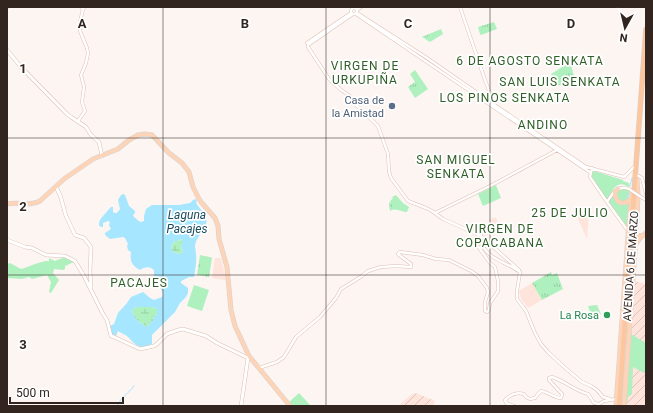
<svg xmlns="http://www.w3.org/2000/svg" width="653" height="413" viewBox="0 0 653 413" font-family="Roboto,sans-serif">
<defs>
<pattern id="industrial-furrows" width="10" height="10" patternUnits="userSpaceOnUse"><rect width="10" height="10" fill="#ffe4db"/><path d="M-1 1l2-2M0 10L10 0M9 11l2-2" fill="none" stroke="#dbc3bc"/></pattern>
<pattern id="wetland-marsh" width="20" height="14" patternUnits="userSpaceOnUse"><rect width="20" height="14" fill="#aff0bf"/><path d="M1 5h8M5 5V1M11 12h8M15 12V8" fill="none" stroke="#97cea4"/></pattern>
<pattern id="park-tufts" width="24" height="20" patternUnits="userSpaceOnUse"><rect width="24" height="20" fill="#aff0bf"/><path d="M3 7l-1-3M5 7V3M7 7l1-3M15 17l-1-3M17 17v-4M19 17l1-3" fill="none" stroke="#97cea4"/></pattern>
</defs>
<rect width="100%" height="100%" fill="#fcf5f2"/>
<path fill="#ffe4db" d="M 589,212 L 587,239 L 577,217 Z
M 496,217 L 500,230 L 485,236 L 478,233 L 479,230 L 491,225 L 489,220 Z
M 215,258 L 221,258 L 226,279 L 225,280 L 212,278 Z
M 532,283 L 542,300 L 528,308 L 521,299 L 519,291 Z"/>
<path fill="url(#industrial-furrows)" d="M 635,281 L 646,284 L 646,406 L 626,406 L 630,332 Z
M 415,393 L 421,395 L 435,401 L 433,406 L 398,406 L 412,394 Z"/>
<path fill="#aff0bf" d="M 591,170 L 623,180 L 623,181 L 629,183 C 630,191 630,196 625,202 L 619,201 L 616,194 C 620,189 623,188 629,190 L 628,187 C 616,179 613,191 607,200 L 591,176 Z
M 496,185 L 501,198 L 483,206 L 478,194 Z
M 613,195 L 615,200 L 629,202 L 627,227 L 608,201 Z
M 65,257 L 73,261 L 74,262 L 65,266 L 65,269 L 63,270 L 54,269 L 53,273 L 59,280 L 51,293 L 49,292 L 51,282 L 47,275 L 32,279 L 29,277 L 22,279 L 7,278 L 7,264 L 10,263 L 21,269 C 28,267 43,260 49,261 L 49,258 L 55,261 Z
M 194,285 L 209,290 L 202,311 L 187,306 Z
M 631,334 L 646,343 L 646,374 L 633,367 L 632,394 L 628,397 L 627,406 L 626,406 Z
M 299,393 L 311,406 L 293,406 L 289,402 Z"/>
<path fill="url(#wetland-marsh)" d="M 182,239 L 182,243 L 181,246 L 183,252 L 178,254 L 173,252 C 170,247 171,245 175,241 L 178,241 Z
M 138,307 L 152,307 L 157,309 L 157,314 L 153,319 L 153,321 L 147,327 C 140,323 134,319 132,311 L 134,308 Z"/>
<path fill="url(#park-tufts)" d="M 494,22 L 497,29 L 481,35 L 480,34 L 478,27 Z
M 441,29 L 443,34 L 430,42 L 422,37 Z
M 570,62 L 575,79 L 557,86 L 551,74 Z
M 415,70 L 428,89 L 415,98 L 408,87 L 415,82 L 410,74 Z
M 396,195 L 403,203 L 409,207 L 407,212 C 401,212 396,207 390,211 C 389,204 388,203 393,198 L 392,197 Z
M 200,255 L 209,257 L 210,257 L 212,258 L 209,277 L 197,275 Z
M 551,272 L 552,275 L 557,273 L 563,289 L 542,300 L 532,283 Z
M 597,305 L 601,314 L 592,318 L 588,306 Z"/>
<path fill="#a6e6ff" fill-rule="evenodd" d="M 123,194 L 125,195 L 129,206 L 135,211 L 135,213 L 133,215 L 134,217 L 140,222 L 144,221 L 144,216 L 146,209 L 152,205 L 179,205 L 190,203 L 193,200 L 196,199 L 197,201 L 196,203 L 201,210 L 203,210 C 213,228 199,230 195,245 C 195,248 196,251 196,255 C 197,262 195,270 194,277 L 189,277 L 181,281 L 181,283 L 188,288 L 188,293 L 186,297 L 180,303 L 175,312 L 152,335 L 152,344 C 139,351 135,344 127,336 C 124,334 121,333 118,331 L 116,336 L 111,334 L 110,326 L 114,324 L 118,313 L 127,303 L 131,297 L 143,292 L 150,298 L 154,300 L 162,297 C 164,292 162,291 159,286 L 156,287 L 154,279 L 154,270 C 149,266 145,267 140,270 C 131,265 130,261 131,252 L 128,250 L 127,246 L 128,244 L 125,238 L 123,237 L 110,239 L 105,235 L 105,233 L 111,229 L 109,225 L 110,222 L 108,221 L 103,223 L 103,227 L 101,227 C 100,226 99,226 99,224 C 98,220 108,211 111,207 L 113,207 L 113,212 L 115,213 L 117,213 L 120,209 L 118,200 L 121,195 ZM 182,239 L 182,243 L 181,246 L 183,252 L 178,254 L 173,252 C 170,247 171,245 175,241 L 178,241 L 179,240 ZM 138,307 L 152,307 L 157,309 L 157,314 L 153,319 L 153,321 L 150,322 L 150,324 L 147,327 C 140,323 134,319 132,311 L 134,308 Z"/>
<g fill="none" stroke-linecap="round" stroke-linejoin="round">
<path stroke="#a6e6ff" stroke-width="1" d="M 630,186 L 632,178
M 627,200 L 628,193
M 117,406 C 122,396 128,394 134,386"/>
<defs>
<path id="tertiary" d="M 7,7 L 8,7
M 81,7 L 83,9 L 85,7
M 460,7 L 485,80 L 493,101
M351 11a3 3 0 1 1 6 0a3 3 0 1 1-6 0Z
M 357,10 L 361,7
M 357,13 L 427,58 L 496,106 L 586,167 L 624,177 L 635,166
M 353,14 L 308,45 L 308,47 L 329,79 L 341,90 L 350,96 L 354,103 L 378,126 L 388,154 L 389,171 L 391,178 L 408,201 L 426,208 L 432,211 L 443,219 L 481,236 L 519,270
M 356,14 L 591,173
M 307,43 L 351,13
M 78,121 L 85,111 L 82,102 L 84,87 L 81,75 L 86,63 L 88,53 L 87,48 L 80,31 L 80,22 L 83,9
M 592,168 L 590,177 L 607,202 L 628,231
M 637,175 L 642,178 L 646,194
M 641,197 L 646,200
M 607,202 C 612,194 618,184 629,189
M 435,213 L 494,184 L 557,150
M 520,272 L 517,291 L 517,299 L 526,311 L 535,333 L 541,344 L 548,352 L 564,367 L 582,382 L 591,386 L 597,390 L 603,397 L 610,399
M 259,368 L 277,362 L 284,357 L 296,337 L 320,317 L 336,298 L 341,289 L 362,276 L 368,271 L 381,267 L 396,266 L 411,267 L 411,264 L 399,255 L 398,254 L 400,252 L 423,255 L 436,259 L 449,260 L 471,271 L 478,276 L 487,288 L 488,292 L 485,302 L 485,311 L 487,312 L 489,310 L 490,303 L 498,291 L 498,281 L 495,267 L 490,263 L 477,245 L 478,243 L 481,243 C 490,261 505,261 520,272
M 514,406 L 506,403 L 505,400 C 510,395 517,392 524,394 L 526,397 L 530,399 L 535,398 L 538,394 L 541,391 C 548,392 554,398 561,398 L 562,395 L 562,394 L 549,380 L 549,378 L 552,377 C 565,381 575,391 588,394 L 594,403 L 599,404 L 604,401 L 616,399"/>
<path id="secondary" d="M 7,50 L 21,67 L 67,114 L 71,117 L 86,127 L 91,135 L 99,142 L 102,156
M 56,187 L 60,195 L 66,216 L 75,235 L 84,238 L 91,247 L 90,271 L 91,288
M 7,240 L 25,247 L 32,248 L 46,255 L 65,256 L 75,261 L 84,276 L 103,314 L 107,320 L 111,336 L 114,337 L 140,349 L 154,346 L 157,344 L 167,334 L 178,330 L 183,329 L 206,336 L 217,343 L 248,358
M 241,406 L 248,358 L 249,357"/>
<path id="primary" d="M 637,180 L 638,197 L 636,235 L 642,236
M 618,189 L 615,192 L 615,195 C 617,205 626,205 631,198
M 7,204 C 19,201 29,207 40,201 L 64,179 L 93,159 L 118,149 L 129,140 L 138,135 L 145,134 L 152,135 L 169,153 L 182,163 L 189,172 L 193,187 L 198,197 L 201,202 L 215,218 L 218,226 L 219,239 L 227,267 L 231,310 L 235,326 L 249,356 L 290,406
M 628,233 L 631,202 L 632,192
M 636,244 L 640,238 L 646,233
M 616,406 L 628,236
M 624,406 L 636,236"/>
<path id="trunk" d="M 632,220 L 646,29
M 619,406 L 630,249"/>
</defs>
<use href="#tertiary" stroke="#e0beb2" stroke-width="3.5"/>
<use href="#secondary" stroke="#e0beb2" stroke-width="4"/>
<use href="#primary" stroke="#d6d3d2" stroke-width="5"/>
<use href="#trunk" stroke="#d6d3d2" stroke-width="5.5"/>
<use href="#tertiary" stroke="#fff" stroke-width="2.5"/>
<use href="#secondary" stroke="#fff" stroke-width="3"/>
<use href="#primary" stroke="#fdd4b7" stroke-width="4"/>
<use href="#trunk" stroke="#fcc69f" stroke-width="4.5"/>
<defs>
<path id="tertiary-bridge" d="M 629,189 L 641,197"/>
<path id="trunk-bridge" d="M 630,249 L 632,220"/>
</defs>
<use href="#tertiary-bridge" stroke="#e0beb2" stroke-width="3.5" stroke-linecap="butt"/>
<use href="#trunk-bridge" stroke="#d6d3d2" stroke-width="5.5" stroke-linecap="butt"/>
<use href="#tertiary-bridge" stroke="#fff" stroke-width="2.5"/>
<use href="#trunk-bridge" stroke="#fcc69f" stroke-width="4.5"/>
</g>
<path fill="none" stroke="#322520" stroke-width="1" stroke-opacity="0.55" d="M 163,7 L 163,406M 326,7 L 326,406M 490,7 L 490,406M 7,138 L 646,138M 7,275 L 646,275"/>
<circle fill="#5c6f8a" stroke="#fff" stroke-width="1.5" cx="392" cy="106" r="4"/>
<circle fill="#2e9e5b" stroke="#fff" stroke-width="1.5" cx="607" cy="315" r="4"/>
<g text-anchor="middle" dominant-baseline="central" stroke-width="3.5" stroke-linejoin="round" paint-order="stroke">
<g font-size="11" fill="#4e5e75" stroke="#fff" text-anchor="end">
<text x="384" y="100">Casa de<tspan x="384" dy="13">la Amistad</tspan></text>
</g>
<g font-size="11" fill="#322520" stroke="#fff">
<text transform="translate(631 266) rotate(-86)">AVENIDA 6 DE MARZO</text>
</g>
<g font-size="11" fill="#27864d" stroke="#fff" text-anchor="end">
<text x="599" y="315">La Rosa</text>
</g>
<g font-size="12" letter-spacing="1" fill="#2f5e27" stroke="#fff">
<text x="530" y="61">6 DE AGOSTO SENKATA</text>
<text x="365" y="66">VIRGEN DE<tspan x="365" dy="14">URKUPIÑA</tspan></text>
<text x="560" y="82">SAN LUIS SENKATA</text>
<text x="505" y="98">LOS PINOS SENKATA</text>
<text x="543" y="125">ANDINO</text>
<text x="456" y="160">SAN MIGUEL<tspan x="456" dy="14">SENKATA</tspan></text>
<text x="570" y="213">25 DE JULIO</text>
<text x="500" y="229">VIRGEN DE<tspan x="500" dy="14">COPACABANA</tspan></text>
<text x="139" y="283">PACAJES</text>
</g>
<g font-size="12" font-style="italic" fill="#1a4c5e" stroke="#fff">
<text x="187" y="215">Laguna<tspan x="187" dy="14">Pacajes</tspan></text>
</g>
</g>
<g font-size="13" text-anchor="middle" font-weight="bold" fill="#322520" stroke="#fff" stroke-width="3.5" stroke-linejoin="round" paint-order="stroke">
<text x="82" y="28">A</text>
<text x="245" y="28">B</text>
<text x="408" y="28">C</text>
<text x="571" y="28">D</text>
<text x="23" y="73">1</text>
<text x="23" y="211">2</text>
<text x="23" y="349">3</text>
</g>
<rect width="653" height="413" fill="none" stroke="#322520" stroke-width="16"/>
<g transform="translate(625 28) rotate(188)" stroke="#ffffff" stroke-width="3" paint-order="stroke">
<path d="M0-3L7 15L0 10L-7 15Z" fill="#322520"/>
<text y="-6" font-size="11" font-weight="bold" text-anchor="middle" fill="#322520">N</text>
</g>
<path d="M10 397v6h113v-6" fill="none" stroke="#322520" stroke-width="2"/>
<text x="16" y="397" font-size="12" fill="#322520" stroke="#ffffff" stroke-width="3" paint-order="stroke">500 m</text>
</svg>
